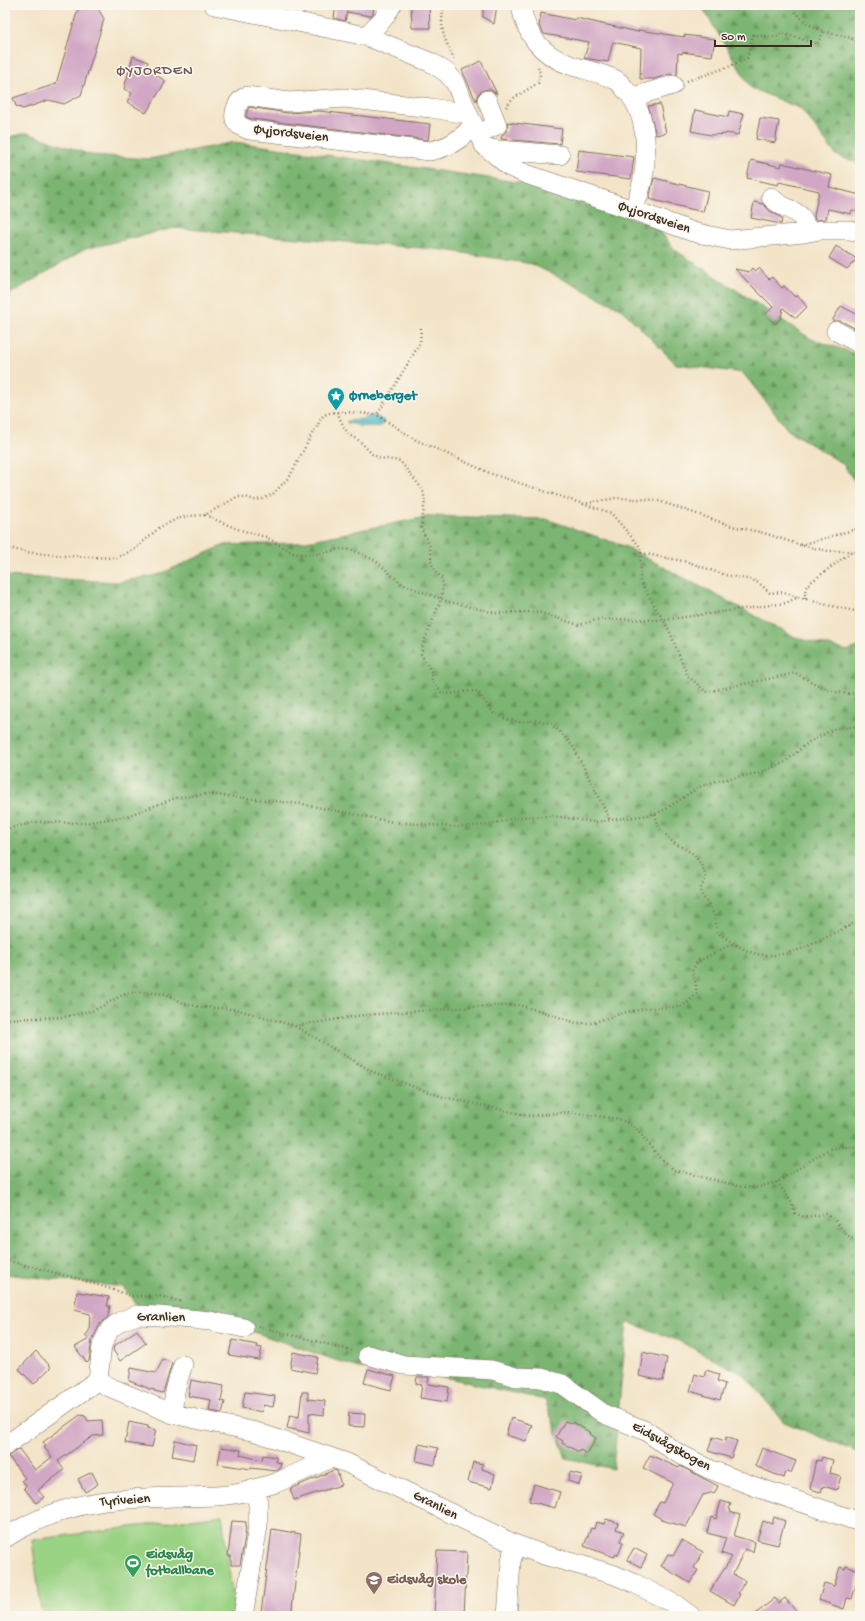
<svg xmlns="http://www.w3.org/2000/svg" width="865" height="1621" viewBox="0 0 865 1621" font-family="'Gochi Hand',sans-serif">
<defs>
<pattern id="forest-firs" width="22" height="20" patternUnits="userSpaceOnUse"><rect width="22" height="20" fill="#7cb572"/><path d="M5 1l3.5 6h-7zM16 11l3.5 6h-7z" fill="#67935d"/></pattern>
<pattern id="water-rules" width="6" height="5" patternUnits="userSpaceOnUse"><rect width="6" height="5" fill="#53c1c8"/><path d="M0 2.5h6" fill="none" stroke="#469da2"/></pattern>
</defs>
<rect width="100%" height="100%" fill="#fbf7ec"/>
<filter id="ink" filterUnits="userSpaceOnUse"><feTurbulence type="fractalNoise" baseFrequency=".025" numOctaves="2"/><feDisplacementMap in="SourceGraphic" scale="8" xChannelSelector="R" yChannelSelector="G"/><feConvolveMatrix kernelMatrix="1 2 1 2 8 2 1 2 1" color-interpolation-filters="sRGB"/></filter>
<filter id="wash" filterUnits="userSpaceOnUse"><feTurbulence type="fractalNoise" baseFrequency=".012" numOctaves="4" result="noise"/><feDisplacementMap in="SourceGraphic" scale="16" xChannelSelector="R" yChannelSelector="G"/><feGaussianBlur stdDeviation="0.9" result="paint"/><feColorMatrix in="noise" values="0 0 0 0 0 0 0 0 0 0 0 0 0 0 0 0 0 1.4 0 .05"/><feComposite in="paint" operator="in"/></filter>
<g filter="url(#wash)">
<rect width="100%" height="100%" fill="#f3e4c8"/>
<path fill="#9bd385" stroke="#6b7e52" d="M 222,1515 L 235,1616 L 42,1616 L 32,1540 Z"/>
<path fill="url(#forest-firs)" stroke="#5c7048" d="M 701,5 L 860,5 L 860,164 L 836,155 L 801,109 L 751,88 Z
M 27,133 L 91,155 L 149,159 L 235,142 L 524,183 L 656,226 L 675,250 L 811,339 L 860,355 L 860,490 L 843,464 L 788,430 L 743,373 L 676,364 L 620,308 L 532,264 L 445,250 L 174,228 L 85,249 L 5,297 L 5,138 Z
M 431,516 L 546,519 L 624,546 L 797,638 L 848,651 L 860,646 L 860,1453 L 784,1422 L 744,1375 L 677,1340 L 627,1322 L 613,1469 L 566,1458 L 545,1400 L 440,1376 L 358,1368 L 219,1320 L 149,1321 L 123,1287 L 5,1274 L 5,576 L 118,582 L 158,575 L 224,545 L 296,543 Z"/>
<path fill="url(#water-rules)" stroke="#477673" d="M 373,415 L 383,420 L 384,422 L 380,427 C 378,426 361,426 359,427 L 358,425 L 347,423 L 347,421 L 362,419 Z"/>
<g id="blocks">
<path fill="#d1a7c5" d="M 79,5 L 96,5 L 104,19 L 81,95 L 64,104 L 49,100 L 23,109 L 16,106 L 13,98 L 56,84 Z
M 336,5 L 374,5 L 373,14 L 371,16 L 347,12 L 345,21 L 334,18 Z
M 411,5 L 429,5 L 430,28 L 412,28 Z
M 483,5 L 497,5 L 494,24 L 483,17 Z
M 541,13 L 575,20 L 576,18 L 638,32 L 639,30 L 684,37 L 684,35 L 715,39 L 712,56 L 682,52 L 682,54 L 678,53 L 677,75 L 670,74 L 654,79 L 640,79 L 641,48 L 613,42 L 608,62 L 584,58 L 589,42 L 544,34 L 539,26 Z
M 133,56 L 148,62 L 145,69 L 166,81 L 146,113 L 127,102 L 132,93 L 124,89 Z
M 481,61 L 497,94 L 489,89 L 483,90 L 478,94 L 476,101 L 462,70 Z
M 660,104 L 666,133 L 656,135 L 648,106 Z
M 249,107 L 288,113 L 319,111 L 430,124 L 428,140 L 252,119 L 246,117 L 247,111 Z
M 695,110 L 728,117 L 729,111 L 744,114 L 738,135 L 726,133 L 726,134 L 711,135 L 691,131 Z
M 760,118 L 779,121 L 775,143 L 756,139 Z
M 507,122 L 562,129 L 560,144 L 501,139 L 502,135 L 506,132 L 508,127 Z
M 579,150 L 634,157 L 631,179 L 576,172 Z
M 751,160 L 781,167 L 782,163 L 832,175 L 829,187 L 860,195 L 860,212 L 852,210 L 851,214 L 828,209 L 826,219 L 815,220 L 814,216 L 819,191 L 779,182 L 778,185 L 747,178 Z
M 654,178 L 708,191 L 703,212 L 649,199 Z
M 754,202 L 763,204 L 770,211 L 782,218 L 781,224 L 751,218 Z
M 836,246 L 857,259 L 847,269 L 829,258 Z
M 752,268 L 755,271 L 759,268 L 769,279 L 772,277 L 782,288 L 784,286 L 795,297 L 797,295 L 807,307 L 796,318 L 783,308 L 781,318 L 775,324 L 765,315 L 773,307 L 735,269 L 749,272 Z
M 841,306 L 860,316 L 860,331 L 841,321 L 832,321 Z
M 77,1292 L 109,1297 L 107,1306 L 110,1306 L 108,1317 L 100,1324 L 92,1340 L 89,1361 L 87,1363 L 75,1347 L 89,1339 L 85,1336 L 89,1331 L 90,1314 L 74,1310 Z
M 137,1330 L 146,1343 L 120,1361 L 113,1350 L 114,1346 Z
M 232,1340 L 257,1345 L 257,1347 L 262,1348 L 259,1360 L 229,1355 Z
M 36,1351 L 51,1367 L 34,1384 L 19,1369 Z
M 293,1352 L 318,1357 L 315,1373 L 290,1368 Z
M 643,1352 L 667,1358 L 663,1381 L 639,1376 Z
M 163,1359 L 172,1363 L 163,1393 L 154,1391 L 155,1390 L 148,1389 L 148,1388 L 129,1381 L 131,1368 L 156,1373 Z
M 368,1369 L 395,1376 L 391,1390 L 364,1383 Z
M 706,1370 L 719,1374 L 717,1381 L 725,1384 L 720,1400 L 690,1391 L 695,1374 L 704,1377 Z
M 417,1377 L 429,1377 L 428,1384 L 449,1387 L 447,1402 L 420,1398 L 422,1385 L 416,1384 Z
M 191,1380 L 224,1386 L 221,1401 L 225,1402 L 222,1413 L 209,1411 L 211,1400 L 188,1396 Z
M 245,1392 L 275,1396 L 273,1407 L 263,1405 L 262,1412 L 242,1408 Z
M 302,1392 L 308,1392 L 308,1399 L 325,1401 L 324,1415 L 309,1413 L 309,1433 L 287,1428 L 290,1415 L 299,1417 Z
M 349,1413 L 365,1414 L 364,1427 L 348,1426 Z
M 80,1415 L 85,1416 L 88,1421 L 102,1420 L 103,1435 L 93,1436 L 58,1461 L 64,1470 L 38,1490 L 44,1497 L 36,1503 L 24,1488 L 26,1486 L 22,1480 L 25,1478 L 8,1456 L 19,1449 L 35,1470 L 52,1457 L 44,1447 L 46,1446 L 43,1442 Z
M 511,1418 L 532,1425 L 526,1441 L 506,1435 Z
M 565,1421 L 572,1424 L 573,1422 L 591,1433 L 590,1434 L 596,1438 L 587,1454 L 580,1450 L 579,1452 L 562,1443 L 563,1441 L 556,1437 Z
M 129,1422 L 148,1426 L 148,1428 L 156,1430 L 152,1447 L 125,1443 Z
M 713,1437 L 725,1441 L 726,1437 L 737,1441 L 731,1458 L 708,1451 Z
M 175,1440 L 196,1445 L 193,1460 L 172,1456 Z
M 419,1444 L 438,1448 L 435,1465 L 416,1461 Z
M 221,1447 L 241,1450 L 240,1455 L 262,1460 L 263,1455 L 276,1457 L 276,1462 L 281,1463 L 280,1469 L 276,1471 L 251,1468 L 251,1469 L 218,1464 Z
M 762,1448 L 796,1461 L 791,1473 L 786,1472 L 784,1478 L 755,1466 Z
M 650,1455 L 679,1468 L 680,1466 L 718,1486 L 715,1492 L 703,1495 L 686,1527 L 665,1521 L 653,1514 L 660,1502 L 663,1503 L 673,1483 L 643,1468 Z
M 822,1457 L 833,1460 L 830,1473 L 841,1476 L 837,1490 L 823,1486 L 821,1492 L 810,1489 L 815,1464 L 817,1460 L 821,1461 Z
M 473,1462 L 483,1464 L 482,1469 L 495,1474 L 492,1488 L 468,1482 Z
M 334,1470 L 337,1471 L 341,1485 L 294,1500 L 290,1489 Z
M 92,1472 L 98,1484 L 85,1492 L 78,1479 Z
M 570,1472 L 582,1475 L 579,1485 L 568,1481 Z
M 534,1484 L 560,1492 L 555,1508 L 529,1501 Z
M 721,1501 L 731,1504 L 729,1509 L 731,1510 L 730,1512 L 740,1515 L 734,1536 L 755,1542 L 753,1552 L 745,1549 L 733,1574 L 745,1581 L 738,1593 L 740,1594 L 734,1605 L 710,1591 L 732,1557 L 721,1553 L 726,1538 L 707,1533 L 711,1517 L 716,1519 Z
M 774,1517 L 785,1521 L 778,1545 L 757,1540 L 763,1521 L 772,1524 Z
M 606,1519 L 618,1523 L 616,1529 L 624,1532 L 620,1541 L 623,1543 L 618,1555 L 616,1554 L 614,1557 L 584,1546 L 591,1528 L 594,1529 L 596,1522 L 604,1524 Z
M 232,1521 L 246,1522 L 245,1536 L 240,1565 L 231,1565 L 231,1556 L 228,1556 Z
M 272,1529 L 301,1534 L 291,1616 L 267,1616 L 268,1614 L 261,1613 Z
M 682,1540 L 703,1552 L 694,1568 L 698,1570 L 690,1583 L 661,1566 L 668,1554 L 673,1556 Z
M 634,1548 L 647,1555 L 641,1567 L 627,1560 Z
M 437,1551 L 467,1552 L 464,1616 L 434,1616 Z
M 846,1566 L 860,1571 L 852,1599 L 847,1598 L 844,1609 L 819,1600 L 824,1583 L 834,1586 L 840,1567 L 845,1569 Z
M 775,1598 L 779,1603 L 785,1598 L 800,1616 L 753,1616 Z"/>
</g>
</g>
<g filter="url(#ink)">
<use href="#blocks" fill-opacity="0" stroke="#7b6b5a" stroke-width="1"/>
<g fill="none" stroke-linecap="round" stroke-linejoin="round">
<defs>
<path id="minor" d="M 214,5 L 366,36 L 432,63 L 447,73 L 456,84 L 468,114 L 484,145 L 510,167 L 526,174 L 633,210 L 693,232 L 730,240 L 804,233 L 820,230 L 849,230 L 860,232
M 521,5 C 525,34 541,55 570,65 C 585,70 602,73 616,80 C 620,82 622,86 625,89 C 653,118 649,175 633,210
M 366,36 L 383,19 L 392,5
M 633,97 L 673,85
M 468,114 L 431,108 L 344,98 L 289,102 L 247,96 C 238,99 231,115 237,123 C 240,127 245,128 249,130 L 430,151 C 447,148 462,139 473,125
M 478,134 L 497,125 L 487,100
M 488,149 L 560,155
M 771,197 C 783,212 810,209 804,233
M 836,331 L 860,344
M 368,1355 L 404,1365 L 492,1370 L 516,1377 L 541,1378 L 562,1384 L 604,1414 L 646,1431 L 674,1451 L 709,1469 L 756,1487 L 860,1522
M 98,1380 L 102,1345 L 110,1329 L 121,1321 L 137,1315 L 159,1316 L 210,1321 L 244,1328
M 173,1414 C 172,1398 177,1381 183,1365
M 5,1446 L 98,1380 L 107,1386 L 173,1414 L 256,1432 L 347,1463 L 514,1544 L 544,1555 L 612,1574 L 634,1583 L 676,1605 L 691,1616
M 251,1490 L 276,1483 L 331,1458
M 5,1538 C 33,1520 66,1507 99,1502 C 124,1498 150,1498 175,1497 C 200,1496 227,1498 251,1490 L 258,1502 L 258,1526 L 243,1616
M 507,1616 L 511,1562 L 514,1544"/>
</defs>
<use href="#minor" stroke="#7b6b5a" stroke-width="20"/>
<path stroke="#7b6b5a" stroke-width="2.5" stroke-dasharray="1 3" stroke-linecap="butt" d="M 444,5 C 439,30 444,38 454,59
M 791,5 C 800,22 815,29 834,34 C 844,36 852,37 860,44
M 687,81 L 728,67 L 747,58 L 753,35 L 776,37 L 782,33 L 817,44 L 824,31
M 506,107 L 512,99 L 538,83 L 540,74 L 538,66
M 421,328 L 420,343 L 377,415 L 416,440 L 492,474 L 611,513 L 641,548 L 640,581 L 669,630 L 687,675 L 706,692 L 796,673 C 815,684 837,697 860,693
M 337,412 L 343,425 L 349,435 L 360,441 L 372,454 L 379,458 L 400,461 L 423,490 L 425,501 L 421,528 L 429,544 L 431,553 L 431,561 L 435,571 L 442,579 L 443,587 L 441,599 L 423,644 L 421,654 L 431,671 L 432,681 L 442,693 L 452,694 L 471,691 L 478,692 L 494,714 L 506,719 L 520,722 L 538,720 L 550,723 L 562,734 L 574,748 L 610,820
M 583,504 L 616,498 L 656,500 L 732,526 L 764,533 L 800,545 L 828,551 L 852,551 L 860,553
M 205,515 L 237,529 L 266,537 L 295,554 L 319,554 L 339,549 L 353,550 L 376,561 L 402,584 L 446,601 L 496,613 L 538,612 L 579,625 L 600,619 L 663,620 L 786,603 L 798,597 L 827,605 L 855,611 L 860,615
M 801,545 L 860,528
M 5,547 L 25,552 L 66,556 L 116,558 L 135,549 L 160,527 L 177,519 L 187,516 L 205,515 L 237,497 L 245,497 L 255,500 L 263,499 L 273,494 L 290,476 L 313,432 C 319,426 319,420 323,416 C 332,408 365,414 377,415
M 641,553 L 688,562 L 725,575 L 752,580 L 759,583 L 770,593 L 784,592 L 797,597
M 805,599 L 805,591 L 807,585 L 851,552
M 655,814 L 659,828 L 674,843 L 694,854 L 703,868 L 706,878 L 700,890 C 702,897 706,900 710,907 C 715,915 716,923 717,932 C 727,939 737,946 748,951 C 783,966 822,938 853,924 L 860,922
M 5,829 L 37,822 L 85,823 L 127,816 L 176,798 L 208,794 L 302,804 L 393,822 L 456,827 L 488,825 L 519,817 L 553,816 L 594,822 L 627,818 L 655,814 L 666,809 L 699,787 L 716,781 L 759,773 L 785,762 L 809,742 L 834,729 L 860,726
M 5,1019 L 64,1017 L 95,1010 L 126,993 L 140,992 L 166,994 L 183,1003 L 200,1007 L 235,1009 L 295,1026 L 364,1015 L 471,1007 L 517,1005 L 541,1011 L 576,1023 L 591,1023 L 627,1012 L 649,1008 L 679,1007 L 687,1003 L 696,994 L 696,985 L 692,971 L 697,962 L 734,943
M 295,1026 L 373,1072 L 440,1096 L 530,1116 L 567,1112 L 619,1119 L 635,1127 L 659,1157 L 674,1170 L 738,1186 L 755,1188 L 777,1182 L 829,1149 L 842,1147 L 860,1147
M 777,1182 L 791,1201 L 795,1213 L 804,1217 L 826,1214 L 834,1219 L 846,1234 L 860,1244
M 5,1260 L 80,1279 L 132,1296 L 159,1296 L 183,1302
M 258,1326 L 353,1351
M 857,1616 L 860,1604"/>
<use href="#minor" stroke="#fff" stroke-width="19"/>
</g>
</g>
<defs>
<symbol id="sight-pin" viewBox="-11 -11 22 30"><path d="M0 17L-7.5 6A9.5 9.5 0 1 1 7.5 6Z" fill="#0f9aa8" stroke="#fbf7ec"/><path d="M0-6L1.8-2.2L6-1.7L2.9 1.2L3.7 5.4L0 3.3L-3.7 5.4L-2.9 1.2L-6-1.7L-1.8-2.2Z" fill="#fff"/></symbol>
<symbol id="stadium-pin" viewBox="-11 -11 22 30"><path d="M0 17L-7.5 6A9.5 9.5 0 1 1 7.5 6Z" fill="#2e9e5b" stroke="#fbf7ec"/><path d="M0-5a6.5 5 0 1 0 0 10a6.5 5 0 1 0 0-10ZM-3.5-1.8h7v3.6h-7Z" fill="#fff"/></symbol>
<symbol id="school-pin" viewBox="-11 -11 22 30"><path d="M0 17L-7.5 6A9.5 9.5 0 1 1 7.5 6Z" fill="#8d6e63" stroke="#fbf7ec"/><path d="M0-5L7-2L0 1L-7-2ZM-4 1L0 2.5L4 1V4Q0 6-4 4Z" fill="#fff"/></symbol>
</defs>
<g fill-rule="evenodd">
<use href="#sight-pin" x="326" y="386" width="20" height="27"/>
<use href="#stadium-pin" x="123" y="1553" width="20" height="27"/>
<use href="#school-pin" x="364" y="1570" width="20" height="27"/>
</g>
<g text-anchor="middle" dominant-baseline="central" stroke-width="3" stroke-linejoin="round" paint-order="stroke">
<g font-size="14" fill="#3b2a1e" stroke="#fbf7ec">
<text transform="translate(291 134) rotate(7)">Øyjordsveien</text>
<text transform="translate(654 218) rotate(19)">Øyjordsveien</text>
<text transform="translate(161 1318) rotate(1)">Granlien</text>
<text transform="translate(671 1447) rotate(29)">Eidsvågskogen</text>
<text transform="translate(125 1501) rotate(-4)">Tyriveien</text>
<text transform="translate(435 1506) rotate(27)">Granlien</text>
</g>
<g font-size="14" font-weight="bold" fill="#0d838f" stroke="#fbf7ec" text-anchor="start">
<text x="349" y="396">Ørneberget</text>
</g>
<g font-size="14" font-weight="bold" fill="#27864d" stroke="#fbf7ec" text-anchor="start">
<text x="146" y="1555">Eidsvåg<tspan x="146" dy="16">fotballbane</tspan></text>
</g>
<g font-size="14" font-weight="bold" fill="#785e54" stroke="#fbf7ec" text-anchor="start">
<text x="387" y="1580">Eidsvåg skole</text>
</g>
<g font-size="15" letter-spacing="1" fill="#705658" stroke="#fbf7ec">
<text x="155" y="71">ØYJORDEN</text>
</g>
</g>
<rect width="865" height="1621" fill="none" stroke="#fbf7ec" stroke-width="20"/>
<path d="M715 40v6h96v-6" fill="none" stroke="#3b2a1e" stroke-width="2"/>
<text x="721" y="40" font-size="12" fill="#3b2a1e" stroke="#fbf7ec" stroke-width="3" paint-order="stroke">50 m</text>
</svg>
